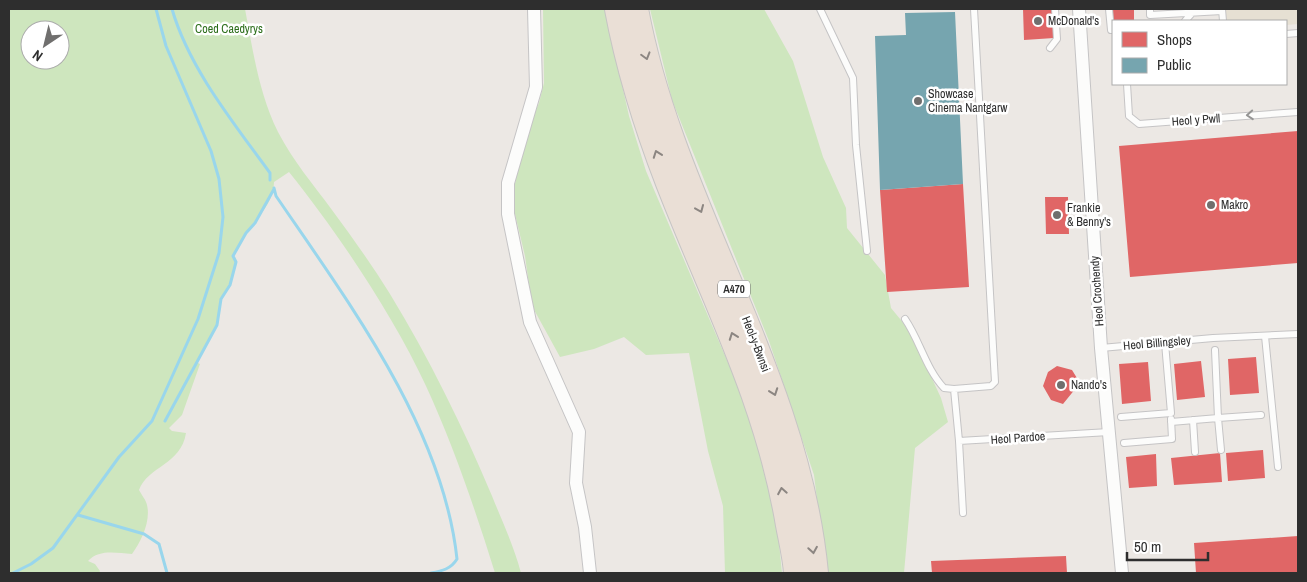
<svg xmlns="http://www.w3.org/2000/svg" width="1307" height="582" viewBox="0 0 1307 582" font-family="'Archivo Narrow',sans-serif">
<rect width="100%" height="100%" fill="#ece8e4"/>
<path fill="#e6e0d3" d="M 1222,9 L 1298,9 L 1298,24 L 1286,25 L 1286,21 L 1223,21 Z"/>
<path fill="#cee6be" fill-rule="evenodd" d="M 9,9 L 245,9 C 253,51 259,94 278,132 C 293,161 313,184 332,210 C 352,237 372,265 390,294 C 429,358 463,427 492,496 C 502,521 514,546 521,573 L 495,573 C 475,509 454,447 426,386 C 393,315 338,233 289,172 L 274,182 C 274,204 256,218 245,234 C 240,241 237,249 233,256 L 236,262 L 230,285 L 221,299 L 217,325 L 196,362 L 200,364 L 182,415 L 169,428 L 172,431 L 186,433 C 181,465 148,466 139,490 C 141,494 146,500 147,505 C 151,521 141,542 132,554 C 116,553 99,549 88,561 L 95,564 L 100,571 L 99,573 L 9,573 ZM 30,30 L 60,30 L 60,60 L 30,60 Z
M 543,9 L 605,9 L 629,116 L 646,171 L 738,386 L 773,483 L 782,573 L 725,573 L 723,506 L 708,451 L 689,353 L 646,355 L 624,337 L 594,349 L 560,357 L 532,306 L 525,256 L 515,214 L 514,188 L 528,127 L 539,103 L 544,83 Z
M 650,9 L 764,9 L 793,61 L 823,157 L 846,208 L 847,228 L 885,275 L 891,308 L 910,331 L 941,398 L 948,422 L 915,448 L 904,573 L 826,573 L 814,475 L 769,341 L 672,100 Z"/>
<path fill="#e06666" d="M 1023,9 L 1053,9 L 1054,38 L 1024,40 Z
M 1112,9 L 1134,9 L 1134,21 L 1113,21 Z
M 1298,131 L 1298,263 L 1130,277 L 1119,146 Z
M 963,184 L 969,287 L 887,292 L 880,190 Z
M 1045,197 L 1068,197 L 1069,234 L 1046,234 Z
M 1256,357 L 1259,393 L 1230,395 L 1228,359 Z
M 1201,361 L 1205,397 L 1177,400 L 1174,364 Z
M 1148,362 L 1151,401 L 1122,404 L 1119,364 Z
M 1057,366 L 1072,370 L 1080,383 L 1063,404 L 1051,400 L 1043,386 L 1048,372 Z
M 1263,450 L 1265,478 L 1228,481 L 1226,453 Z
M 1220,453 L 1222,482 L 1174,485 L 1171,458 Z
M 1156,454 L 1157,486 L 1129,488 L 1126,457 Z
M 1298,536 L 1298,573 L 1196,573 L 1194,543 Z
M 1066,556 L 1067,573 L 932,573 L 931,561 Z"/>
<path fill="#76a5af" d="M 955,12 L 963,184 L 880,190 L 875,36 L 906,35 L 905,13 Z"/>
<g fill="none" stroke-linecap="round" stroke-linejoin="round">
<path stroke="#99d6ec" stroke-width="3" d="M 172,9 C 189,68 233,122 270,173 L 270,180
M 274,188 L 276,196 C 349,303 443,428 457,559 C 451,569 442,571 431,573
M 165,421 L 217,325 L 221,299 L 230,285 L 236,262 L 233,256 L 246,233 L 255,223 L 274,189
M 78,515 L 144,534 L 159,544 L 167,573
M 13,573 L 31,564 L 53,548 L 119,457 L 152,421 L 198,319 L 219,253 L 223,217 L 219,179 L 211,151 L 166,46 L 156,9"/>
<defs>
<path id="lane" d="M 820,9 L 853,78 L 856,145 L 867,251
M 974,9 L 995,382 L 991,386 L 954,389 L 959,441 L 1109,432
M 1109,9 L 1111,30 L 1113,29
M 1150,9 L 1150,15 L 1222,11
M 1222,9 L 1223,21
M 1185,21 L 1193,12
M 1286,34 L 1298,33
M 1050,48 L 1057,39 L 1055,9
M 1127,84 L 1129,116 L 1139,124 L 1298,112
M 905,319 C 920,341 926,369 944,388 L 954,389
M 1265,336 L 1278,467
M 1101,348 L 1213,338 L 1298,334
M 1121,417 L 1171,413 L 1165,343
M 1193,420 L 1195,452
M 1171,422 L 1218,418 L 1215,350
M 959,441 L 963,513
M 1124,443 L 1172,439 L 1171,419
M 1221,450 L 1218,418 L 1261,415"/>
<path id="street" d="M 534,9 L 536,87 L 508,183 L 508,214 L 530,322 L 579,432 L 576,483 L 585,527 L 590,573
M 1079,9 L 1101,348 L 1122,573"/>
<path id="highway" d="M 617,9 C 628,68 646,126 668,183 C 713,299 767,400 788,525 C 791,541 795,557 796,573
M 636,9 C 672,205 797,371 816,573"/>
</defs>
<use href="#lane" stroke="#c5c4c5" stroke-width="8"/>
<use href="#street" stroke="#c5c4c5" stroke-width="14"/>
<use href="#highway" stroke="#c6c5c4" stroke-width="26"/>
<use href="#lane" stroke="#fcfcfb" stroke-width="6"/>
<use href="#street" stroke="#fcfcfb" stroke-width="12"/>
<use href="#highway" stroke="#eadfd6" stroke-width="24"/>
</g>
<defs><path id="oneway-chevron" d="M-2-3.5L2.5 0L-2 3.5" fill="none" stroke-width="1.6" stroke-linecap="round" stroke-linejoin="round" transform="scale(1.25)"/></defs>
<g stroke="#8c8682">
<use href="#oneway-chevron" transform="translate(646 56) rotate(74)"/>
<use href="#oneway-chevron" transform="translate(657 154) rotate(-110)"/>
<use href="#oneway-chevron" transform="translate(700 209) rotate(67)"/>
<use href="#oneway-chevron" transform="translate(733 336) rotate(-110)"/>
<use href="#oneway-chevron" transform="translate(774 392) rotate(70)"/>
<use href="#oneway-chevron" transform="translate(782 491) rotate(-100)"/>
<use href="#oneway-chevron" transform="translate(813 550) rotate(81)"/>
</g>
<use stroke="#959594" href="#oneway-chevron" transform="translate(1250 115) rotate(176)"/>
<g fill="#706f6e" stroke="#fff" stroke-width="2">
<circle cx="1038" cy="21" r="5"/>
<circle cx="918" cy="101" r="5"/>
<circle cx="1211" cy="205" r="5"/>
<circle cx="1057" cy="215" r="5"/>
<circle cx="1061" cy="385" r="5"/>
</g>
<g text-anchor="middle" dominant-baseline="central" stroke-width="5" stroke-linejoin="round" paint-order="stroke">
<rect fill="#fff" stroke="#6d6d6d" stroke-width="1" x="718" y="280.5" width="32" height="17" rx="4"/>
<g font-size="11" font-weight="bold" fill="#2e2e2e">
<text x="734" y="289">A470</text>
</g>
<g font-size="12" fill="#2e2e2e" stroke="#fff" text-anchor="start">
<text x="1048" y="21">McDonald's</text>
<text x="928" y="94">Showcase<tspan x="928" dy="14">Cinema Nantgarw</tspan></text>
<text x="1221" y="205">Makro</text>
<text x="1067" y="208">Frankie<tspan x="1067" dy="14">&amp; Benny's</tspan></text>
<text x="1071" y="385">Nando's</text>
</g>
<g font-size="12" fill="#2c6e1b" stroke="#fff">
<text x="229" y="29">Coed Caedyrys</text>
</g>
<g font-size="12" fill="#2e2e2e" stroke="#fff">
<text transform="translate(1196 120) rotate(-4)">Heol y Pwll</text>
<text transform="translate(1097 291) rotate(-94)">Heol Crochendy</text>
<text transform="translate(1157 343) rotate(-5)">Heol Billingsley</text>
<text transform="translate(756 344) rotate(69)">Heol-y-Bwnsi</text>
<text transform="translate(1018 438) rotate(-4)">Heol Pardoe</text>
</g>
</g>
<rect width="1307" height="582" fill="none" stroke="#2e2e2e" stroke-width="20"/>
<rect x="1112" y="20" width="175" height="65" fill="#ffffff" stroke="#ababab"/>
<rect x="1122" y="32" width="25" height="15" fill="#e06666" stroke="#ababab"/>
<text x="1157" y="45" font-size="15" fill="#2e2e2e">Shops</text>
<rect x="1122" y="58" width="25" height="15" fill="#76a5af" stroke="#ababab"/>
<text x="1157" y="70" font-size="15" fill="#2e2e2e">Public</text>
<g transform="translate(45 45) rotate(215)"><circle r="24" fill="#ffffff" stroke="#ababab"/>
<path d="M0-4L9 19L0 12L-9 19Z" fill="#706f6e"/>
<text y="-8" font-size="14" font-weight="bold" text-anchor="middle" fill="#2e2e2e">N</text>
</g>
<path d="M1127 552v8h81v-8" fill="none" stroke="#2e2e2e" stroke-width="2.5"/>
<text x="1134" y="552" font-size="15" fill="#2e2e2e" stroke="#ffffff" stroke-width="4" paint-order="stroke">50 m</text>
</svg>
